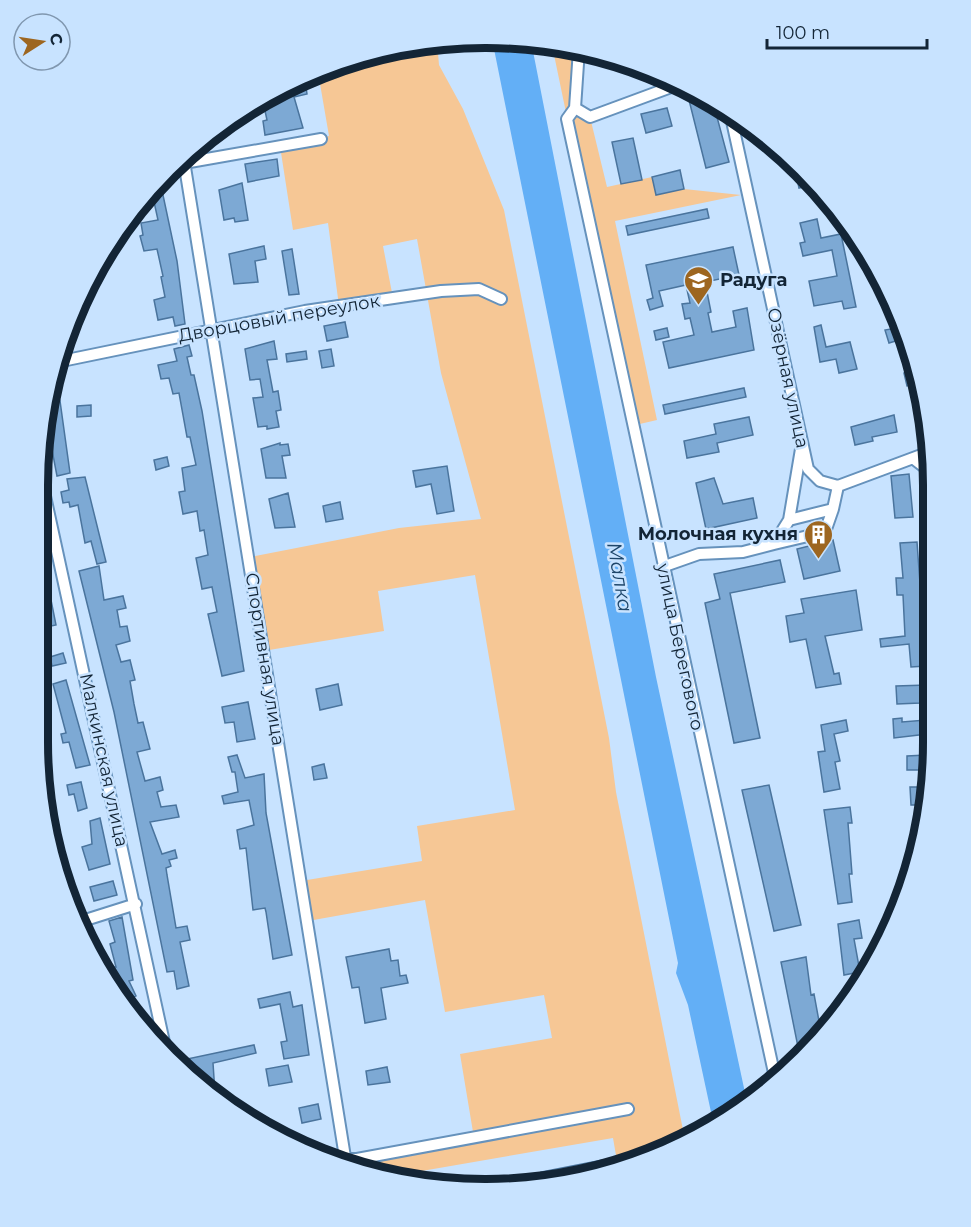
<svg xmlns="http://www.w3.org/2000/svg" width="971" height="1227" viewBox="0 0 971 1227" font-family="Montserrat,sans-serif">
<rect width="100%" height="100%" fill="#c8e3ff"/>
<path fill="#f6c795" d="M 427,41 L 437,41 L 439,65 L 463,109 L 504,210 L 609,738 L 616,792 L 685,1140 L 618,1167 L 613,1138 L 387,1177 L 369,1174 L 346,1164 L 345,1157 L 474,1138 L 460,1054 L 552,1038 L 544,995 L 445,1012 L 425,900 L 308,921 L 301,881 L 422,861 L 417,826 L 515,810 L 475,575 L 378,591 L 384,631 L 263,651 L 250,557 L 399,528 L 481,519 L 441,373 L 417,239 L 383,246 L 393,298 L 339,306 L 328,223 L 293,230 L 280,146 L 329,136 L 318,72 L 342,61 Z
M 552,45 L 579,49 L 575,108 L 590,117 L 607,187 L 652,177 L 657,195 L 684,189 L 741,195 L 615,221 L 657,420 L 631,426 Z"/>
<path fill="#63aff6" d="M 515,38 L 531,41 L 656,677 L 747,1102 L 714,1126 L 688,1005 L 676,973 L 678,963 L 492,39 Z"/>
<path fill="#7da9d4" stroke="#4a749d" stroke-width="1.5" d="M 305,81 L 307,94 L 294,97 L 303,128 L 265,135 L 263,121 L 267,120 L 262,97 L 292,84 Z
M 694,90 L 713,102 L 729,162 L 706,168 L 687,92 Z
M 667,108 L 672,126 L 646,133 L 641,114 Z
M 633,138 L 642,180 L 621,184 L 612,142 Z
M 277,159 L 279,176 L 248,182 L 245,164 Z
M 794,163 L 806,175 L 816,184 L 799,188 Z
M 680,170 L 684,189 L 656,195 L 652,177 Z
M 160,181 L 177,261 L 185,324 L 175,326 L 173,317 L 158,320 L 154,300 L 165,297 L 161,277 L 163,276 L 157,249 L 144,251 L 140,236 L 143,235 L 141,223 L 158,220 L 151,188 Z
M 242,183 L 248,220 L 235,222 L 234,218 L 224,220 L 219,190 Z
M 707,209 L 709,218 L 628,235 L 626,226 Z
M 817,219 L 821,238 L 841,234 L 856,307 L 844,309 L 842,301 L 814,306 L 809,281 L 837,276 L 832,250 L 803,256 L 800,243 L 805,242 L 800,223 Z
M 264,246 L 266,259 L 255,261 L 258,282 L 234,284 L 229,254 Z
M 733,247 L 739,275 L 705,282 L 711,312 L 708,313 L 712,332 L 736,327 L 733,311 L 747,308 L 754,350 L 669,368 L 663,342 L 694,335 L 690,318 L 685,319 L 682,304 L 690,303 L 686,285 L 659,291 L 663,306 L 650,310 L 647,300 L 653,298 L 646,265 Z
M 292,249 L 299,294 L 289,295 L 282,251 Z
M 345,322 L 348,337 L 327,341 L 324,326 Z
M 821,325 L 826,347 L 850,342 L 857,369 L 839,373 L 836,359 L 820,362 L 814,327 Z
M 667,328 L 669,337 L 656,340 L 654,331 Z
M 896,328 L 899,340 L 889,343 L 885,330 Z
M 274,341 L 277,359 L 267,360 L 273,392 L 278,391 L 281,410 L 276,411 L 279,427 L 267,429 L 267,426 L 258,427 L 253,398 L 263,397 L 260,379 L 250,380 L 245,349 Z
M 189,345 L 192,356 L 187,357 L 191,375 L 194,375 L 202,411 L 244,671 L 222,676 L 208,614 L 217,612 L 212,587 L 202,589 L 196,558 L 208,555 L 204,530 L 200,531 L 197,511 L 183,514 L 179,492 L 185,491 L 182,468 L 196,465 L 190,437 L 187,437 L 179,393 L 173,394 L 169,378 L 161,379 L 158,365 L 177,361 L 174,349 Z
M 331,349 L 334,366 L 322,368 L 319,351 Z
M 306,351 L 307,359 L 287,362 L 286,354 Z
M 915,370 L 918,384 L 907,386 L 904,373 Z
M 54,380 L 60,401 L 70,473 L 57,476 L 48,429 L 51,429 L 48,411 Z
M 744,388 L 746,397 L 665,414 L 663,405 Z
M 91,405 L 91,416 L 77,417 L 77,406 Z
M 894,415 L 897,432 L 872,437 L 873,441 L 855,445 L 851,427 Z
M 749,417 L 753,435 L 717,443 L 719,452 L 687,458 L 684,441 L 716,434 L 714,424 Z
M 280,443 L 280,445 L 288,444 L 290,455 L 282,456 L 286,478 L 266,478 L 261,449 Z
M 167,457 L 169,466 L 156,470 L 154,460 Z
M 447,466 L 454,511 L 437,514 L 431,484 L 416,487 L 413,471 Z
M 909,474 L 913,517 L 895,518 L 891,476 Z
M 85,477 L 106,562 L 97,564 L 91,541 L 85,543 L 78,505 L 70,507 L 69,502 L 63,503 L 61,492 L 69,490 L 67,479 Z
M 714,478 L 723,504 L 753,498 L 757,518 L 706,529 L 696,483 Z
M 288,493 L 295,527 L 275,528 L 269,499 Z
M 340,502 L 343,519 L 326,522 L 323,506 Z
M 833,540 L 840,571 L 804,579 L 797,549 Z
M 917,542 L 926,666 L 911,667 L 909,644 L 881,647 L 880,639 L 905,636 L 903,595 L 897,595 L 896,578 L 903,578 L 900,543 Z
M 780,560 L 785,582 L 730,593 L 760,738 L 734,743 L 705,603 L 720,599 L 714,574 Z
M 99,566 L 104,600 L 123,596 L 126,608 L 117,610 L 120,627 L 127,626 L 130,641 L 116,645 L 121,662 L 130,660 L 135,680 L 130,681 L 134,704 L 138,723 L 143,722 L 150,749 L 137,752 L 145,781 L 160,777 L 163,790 L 157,792 L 161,807 L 176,805 L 179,817 L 150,822 L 162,854 L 175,850 L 177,858 L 169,860 L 171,866 L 166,868 L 167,875 L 176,928 L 187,926 L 190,940 L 180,942 L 189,986 L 177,989 L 174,971 L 167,972 L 114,712 L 79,571 Z
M 48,585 L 56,625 L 41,628 L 38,587 Z
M 856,590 L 862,630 L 825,636 L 834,674 L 839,673 L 841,684 L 816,688 L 806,639 L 790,642 L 786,616 L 804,613 L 801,599 Z
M 63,653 L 66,663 L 52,666 L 50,657 Z
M 66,680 L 90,765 L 76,768 L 69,742 L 63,743 L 61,734 L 66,733 L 53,684 Z
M 338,684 L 342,705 L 320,710 L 316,689 Z
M 927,685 L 927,697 L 920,697 L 920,703 L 897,704 L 896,686 Z
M 248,702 L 255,739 L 237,742 L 234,722 L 225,723 L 222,707 Z
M 902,718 L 902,722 L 926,720 L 927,734 L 894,738 L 893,719 Z
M 846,720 L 848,731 L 834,734 L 840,761 L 835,762 L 840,789 L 824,792 L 818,752 L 825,751 L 821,725 Z
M 237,755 L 245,778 L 264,774 L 266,813 L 292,955 L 273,959 L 266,912 L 265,908 L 253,910 L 246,848 L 240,849 L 237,830 L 254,825 L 249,800 L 224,804 L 222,796 L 238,792 L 235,772 L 232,772 L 228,757 Z
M 926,755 L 926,770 L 907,770 L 907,756 Z
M 324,764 L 327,778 L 314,780 L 312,767 Z
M 81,782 L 87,808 L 78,811 L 74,794 L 69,795 L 67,785 Z
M 769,785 L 801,925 L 774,931 L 742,790 Z
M 910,787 L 926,787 L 925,805 L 911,805 Z
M 850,807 L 852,823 L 848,823 L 852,874 L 849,874 L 852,902 L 838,904 L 824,810 Z
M 100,818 L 110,864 L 89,870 L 82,847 L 92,844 L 90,821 Z
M 113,881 L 117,895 L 94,901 L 90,887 Z
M 122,917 L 133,980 L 129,981 L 136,996 L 125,1001 L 116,989 L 112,967 L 116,967 L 110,944 L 115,942 L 109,921 Z
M 859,920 L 862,938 L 854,939 L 860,972 L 844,975 L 838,924 Z
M 389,949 L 391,961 L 398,960 L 400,976 L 406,975 L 408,983 L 381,988 L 386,1019 L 365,1023 L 359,987 L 352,988 L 346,957 Z
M 806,957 L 811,995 L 814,994 L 821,1032 L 800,1057 L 781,962 Z
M 290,992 L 293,1007 L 302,1005 L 309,1055 L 284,1059 L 281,1042 L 287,1041 L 280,1004 L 260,1008 L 258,999 Z
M 254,1045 L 256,1053 L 213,1063 L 215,1093 L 190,1075 L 187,1059 Z
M 288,1065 L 292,1082 L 269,1086 L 266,1069 Z
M 387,1067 L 390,1082 L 368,1085 L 366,1071 Z
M 318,1104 L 321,1119 L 302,1123 L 299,1108 Z
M 603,1160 L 605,1173 L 601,1174 L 543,1182 L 541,1172 Z"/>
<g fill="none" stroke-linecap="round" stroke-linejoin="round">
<defs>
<path id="street" d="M 575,108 L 567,119 L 776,1082
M 575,108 L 590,117 L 682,83
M 575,108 L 579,49
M 730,112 L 808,469 L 820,481 L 838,486
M 184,161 L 345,1157
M 184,163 L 321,139
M 57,362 L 305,311 L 441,291 L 479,289 L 501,299
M 914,459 L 932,473
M 38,464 L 167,1056
M 838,486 L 932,451
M 789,520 L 833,509 L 838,486
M 774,544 L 825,532 L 833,509
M 662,567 L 699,554 L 743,552 L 774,544 L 789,520 L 801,449
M 79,922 L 136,904
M 334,1159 L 357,1159 L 628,1109"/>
</defs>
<use href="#street" stroke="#6692bc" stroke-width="14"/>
<use href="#street" stroke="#fff" stroke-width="10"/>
</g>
<defs>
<symbol id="school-pin" viewBox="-11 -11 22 30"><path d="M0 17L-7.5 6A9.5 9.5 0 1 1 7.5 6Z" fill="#9d6620" stroke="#c8e3ff"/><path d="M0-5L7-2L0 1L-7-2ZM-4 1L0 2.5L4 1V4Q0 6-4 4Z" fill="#fff"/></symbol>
<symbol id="building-pin" viewBox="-11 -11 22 30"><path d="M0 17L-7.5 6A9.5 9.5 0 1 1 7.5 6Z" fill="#9d6620" stroke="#c8e3ff"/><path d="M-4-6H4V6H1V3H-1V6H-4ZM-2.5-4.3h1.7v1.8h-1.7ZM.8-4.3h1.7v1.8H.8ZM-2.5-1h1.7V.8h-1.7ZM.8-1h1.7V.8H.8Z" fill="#fff"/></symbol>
</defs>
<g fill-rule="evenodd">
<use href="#school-pin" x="682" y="264" width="33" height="45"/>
<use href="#building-pin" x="802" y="518" width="33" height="45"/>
</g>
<g text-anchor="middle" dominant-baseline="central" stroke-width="5" stroke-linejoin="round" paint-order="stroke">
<g font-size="18" font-weight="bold" fill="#132536" stroke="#c8e3ff" text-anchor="start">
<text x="720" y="280">Радуга</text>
<text x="798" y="534" text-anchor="end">Молочная кухня</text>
</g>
<g font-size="18" fill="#132536" stroke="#c8e3ff">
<text transform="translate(279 318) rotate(-10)">Дворцовый переулок</text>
<text transform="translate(788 378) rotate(78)">Озёрная улица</text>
<text transform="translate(680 647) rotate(78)">улица Берегового</text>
<text transform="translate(265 659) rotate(81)">Спортивная улица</text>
<text transform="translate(104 760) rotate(78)">Малкинская улица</text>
</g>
<g font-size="20" font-style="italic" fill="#1e466a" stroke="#c8e3ff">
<text transform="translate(620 577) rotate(80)">Малка</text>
</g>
</g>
<path d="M0 0H971V1227H0ZM485 48H486A437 437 0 0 1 923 485V742A437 437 0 0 1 486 1179H485A437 437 0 0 1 48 742V485A437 437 0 0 1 485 48Z" fill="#c8e3ff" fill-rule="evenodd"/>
<path fill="none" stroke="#132536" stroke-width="8" d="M485 48H486A437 437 0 0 1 923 485V742A437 437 0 0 1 486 1179H485A437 437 0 0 1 48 742V485A437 437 0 0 1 485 48Z"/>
<g transform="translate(42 42) rotate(78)"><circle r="28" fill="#c8e3ff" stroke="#8097af" stroke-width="1.5"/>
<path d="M0-4.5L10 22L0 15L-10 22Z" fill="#9d6620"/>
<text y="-9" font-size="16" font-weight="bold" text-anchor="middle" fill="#132536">С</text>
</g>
<path d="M767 39v9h160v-9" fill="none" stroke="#132536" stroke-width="3"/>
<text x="776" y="39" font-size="18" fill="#132536" stroke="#c8e3ff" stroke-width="4.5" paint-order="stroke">100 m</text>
</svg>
